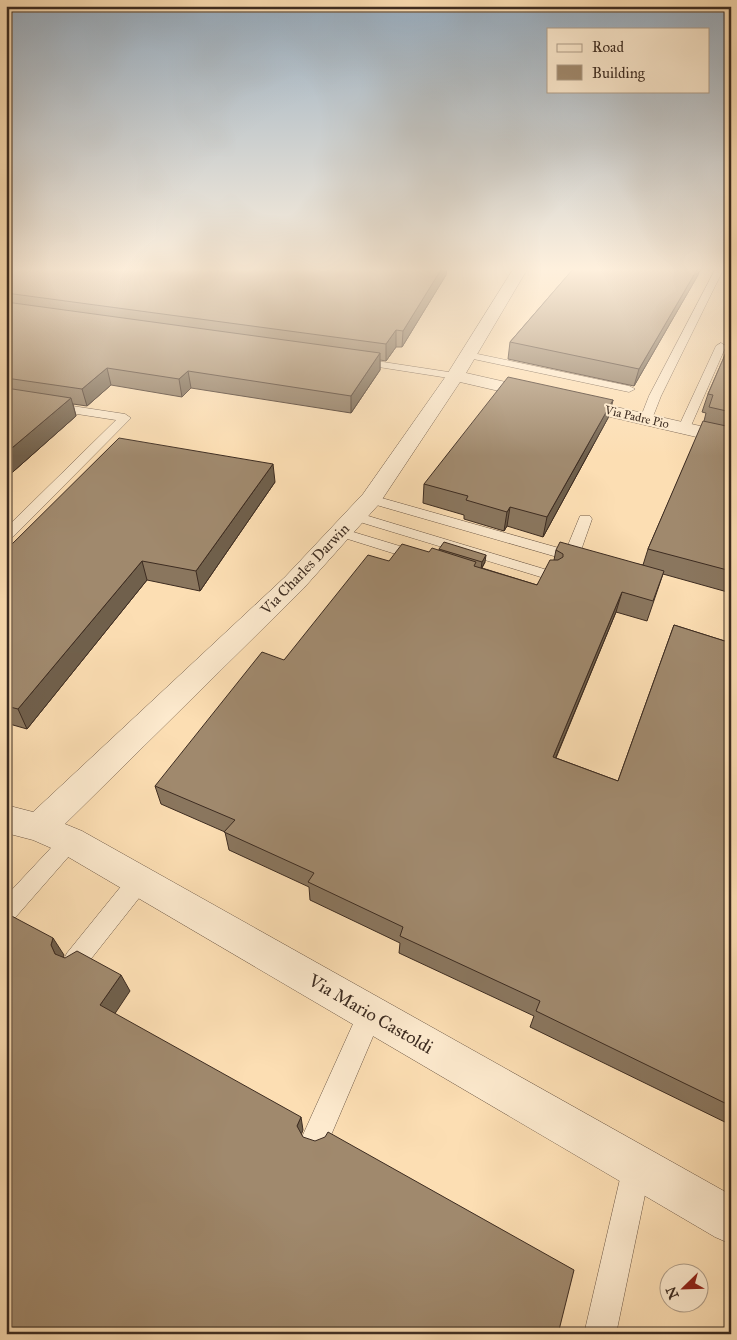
<svg xmlns="http://www.w3.org/2000/svg" width="737" height="1340" viewBox="0 0 737 1340" font-family="'IM FELL Great Primer',serif">
<rect width="100%" height="100%" fill="#fcdeb3"/>
<filter id="stains"><feTurbulence type="fractalNoise" baseFrequency=".004" numOctaves="4"/><feColorMatrix values="0 0 0 0 .2 0 0 0 0 .09 0 0 0 0 .02 0 0 0 .5 -.17"/></filter>
<radialGradient id="worn" r=".72"><stop offset=".6" stop-color="#630" stop-opacity="0"/><stop offset="1" stop-color="#630" stop-opacity=".3"/></radialGradient>
<g fill="none" stroke-linecap="round" stroke-linejoin="round">
<defs>
<path id="lane" d="M 716,268 L 724,268 L 661,396 L 652,419 L 646,423 L 642,422 L 640,419 L 649,396 Z
M 721,343 L 726,346 L 690,428 L 688,431 L 680,431 L 678,428 L 716,346 Z
M 468,352 L 629,386 L 635,389 L 629,392 L 464,357 L 463,355 Z
M 357,358 L 455,373 L 461,376 L 455,379 L 353,363 L 352,361 Z
M 6,396 L 125,414 L 131,418 L 11,539 L 6,540 L 6,528 L 116,420 L 6,403 Z
M 371,495 L 566,550 L 580,516 L 590,516 L 592,519 L 579,556 L 576,559 L 571,561 L 366,502 L 364,499 L 366,496 Z
M 355,512 L 554,572 L 557,575 L 554,578 L 544,578 L 350,519 L 348,516 L 350,513 Z
M 340,528 L 426,554 L 429,557 L 426,560 L 421,562 L 335,535 L 333,532 L 335,529 Z
M 70,832 L 77,835 L 81,841 L 77,847 L 14,919 L 6,922 L 6,896 L 63,835 Z
M 139,871 L 147,874 L 150,881 L 147,888 L 83,969 L 75,973 L 67,969 L 63,961 L 67,953 L 131,874 Z
M 371,1001 L 380,1004 L 383,1013 L 326,1147 L 316,1151 L 306,1147 L 302,1137 L 362,1004 Z
M 637,1152 L 647,1156 L 651,1166 L 616,1334 L 584,1334 L 623,1166 L 627,1156 Z"/>
<path id="street" d="M 514,268 L 528,268 L 466,373 L 731,433 L 731,445 L 460,382 L 379,504 L 303,589 L 65,824 L 82,831 L 731,1195 L 731,1244 L 715,1237 L 58,851 L 33,840 L 6,833 L 6,805 L 33,812 L 285,577 L 363,494 L 446,376 Z"/>
</defs>
<use href="#lane" stroke="#6d5846" stroke-width="1"/>
<use href="#street" stroke="#6d5846" stroke-width="1"/>
<use href="#lane" fill="#fdeace" fill-rule="evenodd"/>
<use href="#street" fill="#fdeace" fill-rule="evenodd"/>
</g>
<path fill="#8a765e" stroke="#3d2c21" d="M 6,268 L 446,275 L 402,347 L 396,347 L 386,361 L 380,360 L 380,370 L 351,413 L 191,388 L 182,397 L 111,385 L 87,406 L 73,404 L 76,416 L 6,478 Z
M 574,268 L 700,268 L 698,275 L 634,386 L 508,359 L 510,342 Z
M 731,341 L 731,593 L 663,574 L 647,621 L 616,612 L 556,758 L 618,781 L 674,625 L 731,643 L 731,1125 L 530,1027 L 534,1016 L 399,953 L 400,943 L 310,900 L 309,887 L 229,850 L 225,832 L 161,804 L 155,786 L 284,660 L 389,561 L 439,551 L 439,549 L 485,562 L 482,568 L 537,585 L 554,560 L 556,550 L 643,565 L 648,549 L 704,421 L 706,413 L 702,412 L 708,394 Z
M 613,400 L 608,418 L 543,537 L 507,526 L 504,531 L 464,519 L 464,515 L 423,503 L 424,484 Z
M 275,482 L 200,591 L 147,580 L 27,729 L 6,723 L 6,550 Z"/>
<path fill="#70604c" stroke="#3d2c21" d="M 442,268 L 447,268 L 446,275 L 402,347 L 403,331 Z
M 698,268 L 700,268 L 698,275 L 634,386 L 639,369 Z
M 396,330 L 396,347 L 386,361 L 386,344 Z
M 380,353 L 380,370 L 351,413 L 351,396 Z
M 107,368 L 111,385 L 87,406 L 82,389 Z
M 188,371 L 191,388 L 182,397 L 179,379 Z
M 71,398 L 76,416 L 6,478 L 6,453 Z
M 613,400 L 608,418 L 543,537 L 547,517 Z
M 273,464 L 275,482 L 200,591 L 196,571 Z
M 510,507 L 507,526 L 504,531 L 507,512 Z
M 486,555 L 485,562 L 481,569 L 482,562 Z
M 142,561 L 147,580 L 27,729 L 18,709 Z
M 622,592 L 616,612 L 548,776 L 553,757 Z
M 53,938 L 64,955 L 61,962 L 55,954 L 51,945 Z
M 121,975 L 130,991 L 110,1021 L 100,1005 Z
M 301,1117 L 303,1130 L 300,1138 L 297,1126 Z"/>
<path fill="#a0896d" stroke="#3d2c21" d="M 6,268 L 442,268 L 403,331 L 396,330 L 386,344 L 6,293 Z
M 574,268 L 698,268 L 639,369 L 510,342 Z
M 6,302 L 380,353 L 351,396 L 188,371 L 179,379 L 107,368 L 82,389 L 6,378 Z
M 731,341 L 731,412 L 709,407 L 713,395 L 708,394 Z
M 508,377 L 613,400 L 547,517 L 510,507 L 507,512 L 466,500 L 468,496 L 424,484 Z
M 6,388 L 71,398 L 6,453 Z
M 703,421 L 731,427 L 731,571 L 648,549 Z
M 119,438 L 273,464 L 196,571 L 142,561 L 18,709 L 6,706 L 6,550 Z
M 444,542 L 486,555 L 482,562 L 439,549 Z
M 560,542 L 664,571 L 653,601 L 622,592 L 553,757 L 618,781 L 674,625 L 731,643 L 731,1106 L 536,1011 L 540,1001 L 400,936 L 403,927 L 308,882 L 314,873 L 224,832 L 235,820 L 155,786 L 262,652 L 284,660 L 368,555 L 389,561 L 402,544 L 429,552 L 432,548 L 476,562 L 474,566 L 537,585 L 550,560 L 558,560 L 563,557 L 563,554 L 556,550 Z
M 6,913 L 53,938 L 51,945 L 55,954 L 65,958 L 77,951 L 121,975 L 100,1005 L 301,1117 L 297,1126 L 303,1137 L 315,1141 L 325,1137 L 328,1132 L 574,1270 L 558,1334 L 6,1334 Z"/>
<linearGradient id="sky" x2="0" y2="1"><stop stop-color="#96acbf"/><stop offset="0.59" stop-color="#fef0dd"/><stop offset="1" stop-color="#fef0dd" stop-opacity="0"/></linearGradient>
<rect width="737" height="456" fill="url(#sky)"/>
<g text-anchor="middle" dominant-baseline="central" stroke-width="4" stroke-linejoin="round" paint-order="stroke">
<g font-size="12" fill="#3d2c21" stroke="#fdeace">
<text transform="translate(637 417) rotate(13)">Via Padre Pio</text>
</g>
<g font-size="15" fill="#3d2c21" stroke="#fdeace">
<text transform="translate(305 569) rotate(-46)">Via Charles Darwin</text>
</g>
<g font-size="18" fill="#3d2c21" stroke="#fdeace">
<text transform="translate(371 1014) rotate(30)">Via Mario Castoldi</text>
</g>
</g>
<rect width="737" height="1340" fill="none" stroke="#fcdeb3" stroke-width="25"/>
<rect x="8" y="8" width="722" height="1325" fill="none" stroke="#3d2c21" stroke-width="2.5"/>
<rect x="12" y="12" width="712" height="1315" fill="none" stroke="#3d2c21"/>
<rect x="547" y="28" width="162" height="65" fill="#fdeace" stroke="#b09e89"/>
<rect x="557" y="44" width="25" height="8" fill="#fdeace" stroke="#b09e89"/>
<text x="592" y="52" font-size="15" fill="#3d2c21">Road</text>
<rect x="557" y="65" width="25" height="15" fill="#a0896d" stroke="#b09e89"/>
<text x="592" y="78" font-size="15" fill="#3d2c21">Building</text>
<g transform="translate(684 1288) rotate(247)"><circle r="24" fill="#fdeace" stroke="#b09e89"/>
<path d="M0-4L9 19L0 12L-9 19Z" fill="#8f2418"/>
<text y="-8" font-size="14" font-weight="bold" text-anchor="middle" fill="#3d2c21">N</text>
</g>
<rect width="100%" height="100%" filter="url(#stains)"/>
<rect width="100%" height="100%" fill="url(#worn)"/>
</svg>
